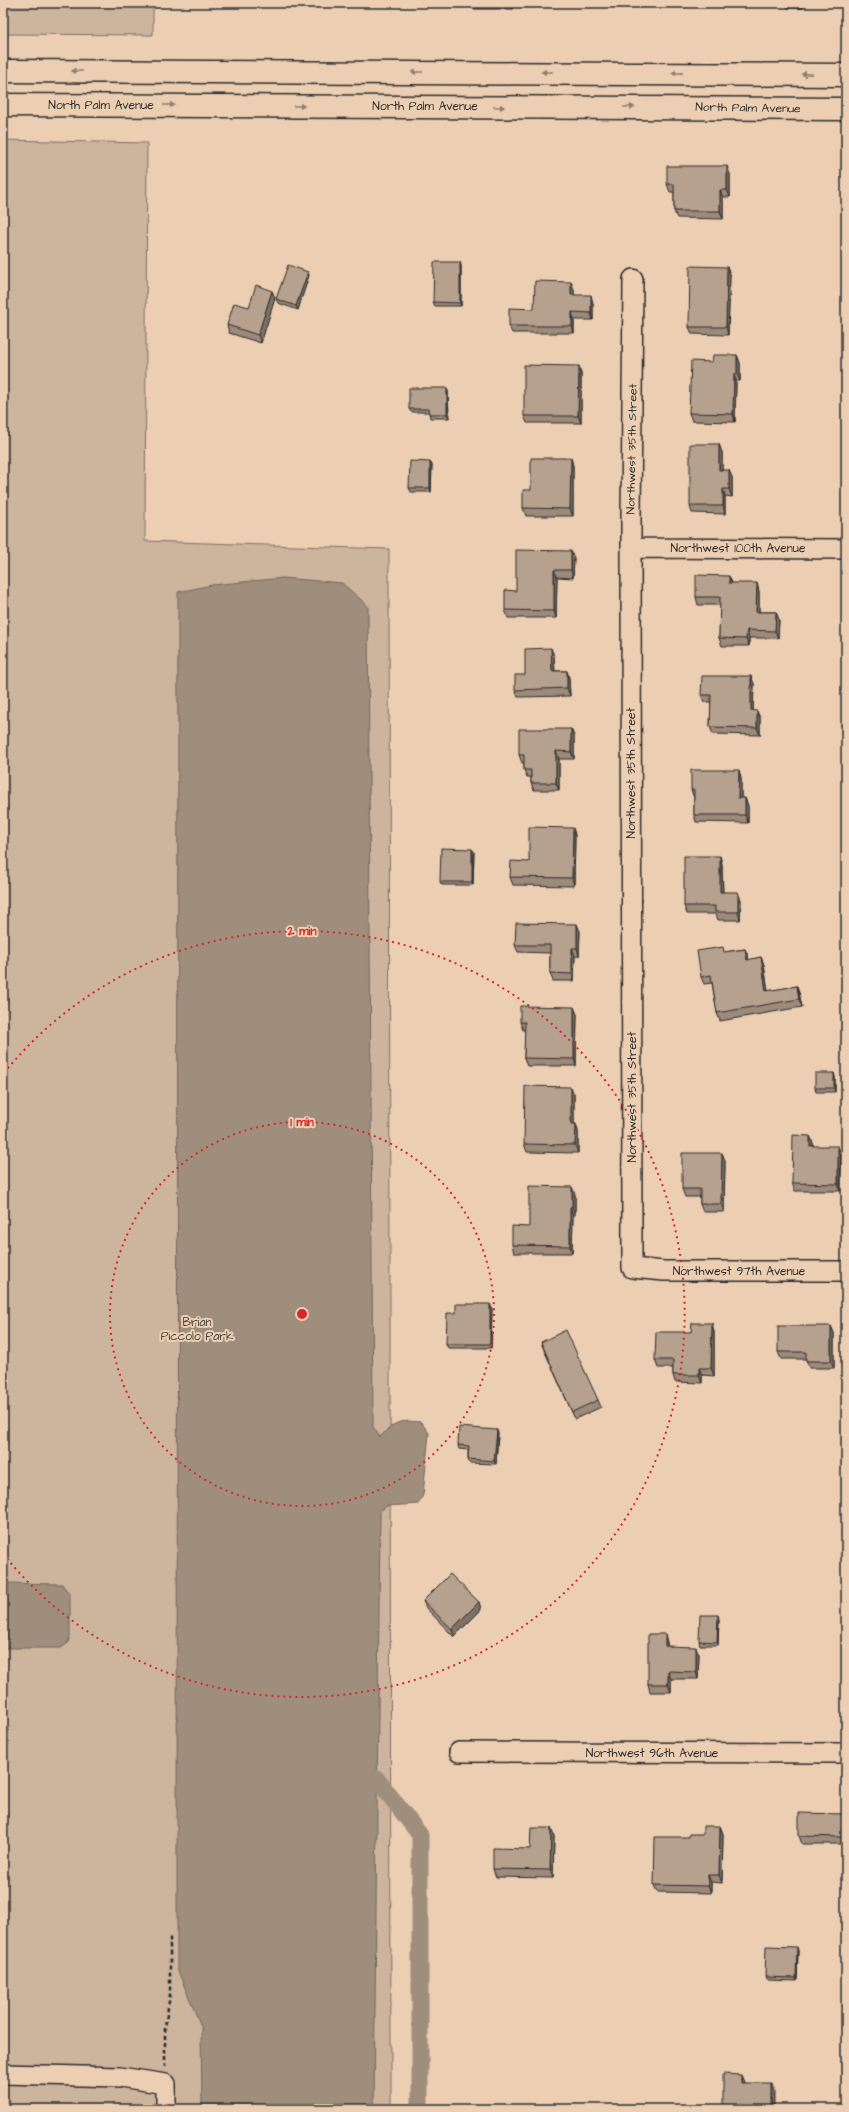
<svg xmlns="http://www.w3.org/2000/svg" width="849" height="2112" viewBox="0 0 849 2112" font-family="'Architects Daughter',sans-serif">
<rect width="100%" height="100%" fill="#eccfb3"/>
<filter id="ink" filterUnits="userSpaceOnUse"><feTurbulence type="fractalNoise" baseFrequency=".025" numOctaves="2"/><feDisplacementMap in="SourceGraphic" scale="8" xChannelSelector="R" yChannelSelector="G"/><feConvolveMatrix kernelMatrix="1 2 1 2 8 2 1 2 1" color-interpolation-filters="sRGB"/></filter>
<g filter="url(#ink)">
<path fill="#cdb49d" stroke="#7c7064" d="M 3,3 L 153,3 L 153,35 L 3,34 Z
M 3,140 L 147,143 L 145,541 L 389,549 L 391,2109 L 3,2109 Z"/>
<path fill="#a08e7d" stroke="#71665c" d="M 283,578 L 342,583 L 368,606 L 373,1427 L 380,1437 C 397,1421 397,1420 421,1422 L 429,1433 L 423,1495 L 418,1504 L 387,1506 L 380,1511 L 374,2109 L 202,2109 L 201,2026 L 177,1969 L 178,592 L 212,585 Z
M 3,1583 L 62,1584 L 70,1595 L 70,1637 L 67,1644 L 61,1648 L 3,1648 Z"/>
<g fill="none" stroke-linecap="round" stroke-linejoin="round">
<path stroke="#a08e7d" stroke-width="17" d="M 377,1779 L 420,1835 L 420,2109"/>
<defs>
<path id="minor" d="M 633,279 L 631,521 L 632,1268 L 664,1271 L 846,1271
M 631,548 L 846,549
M 459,1752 L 846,1753
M 3,2074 L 120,2077 L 166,2084 L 166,2109"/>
<path id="major" d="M 3,71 L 846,75
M 3,105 L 846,109"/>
</defs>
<use href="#minor" stroke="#2b2b2b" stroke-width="22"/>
<use href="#major" stroke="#2b2b2b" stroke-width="25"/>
<path stroke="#2b2b2b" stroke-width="2.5" stroke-dasharray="4 3" stroke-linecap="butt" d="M 165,2067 L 165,2027 L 170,1995 L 170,1936"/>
<use href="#minor" stroke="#eccfb3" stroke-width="19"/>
<use href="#major" stroke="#eccfb3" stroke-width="22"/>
</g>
<path fill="#9d8a7a" stroke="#2b2b2b" d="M 280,3 L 295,3 L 293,7 Z
M 471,3 L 513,3 L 513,9 L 473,9 Z
M 670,3 L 715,3 L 686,4 L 686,7 L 672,7 Z
M 787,3 L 838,3 L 838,4 L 803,4 L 803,8 L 788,8 Z
M 730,174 L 730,197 L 723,197 L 723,219 L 677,218 L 674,211 L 674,192 L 670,192 L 667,184 Z
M 460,262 L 461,266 L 461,306 L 435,306 L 433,302 Z
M 727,267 L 730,274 L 728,335 L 692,334 L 689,327 Z
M 309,275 L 298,310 L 278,303 L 276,299 Z
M 574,289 L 574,295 L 593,303 L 593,320 L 574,320 L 574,333 L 512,333 L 509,326 L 534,309 Z
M 272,291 L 275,298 L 261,343 L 229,333 L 227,325 L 249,307 Z
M 737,355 L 740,363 L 740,381 L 736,381 L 735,422 L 692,421 L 689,413 L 712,362 Z
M 581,373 L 581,423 L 527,423 L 524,416 Z
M 448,391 L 449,418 L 430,418 L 429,412 L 411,412 L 409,409 Z
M 722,452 L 722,470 L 732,477 L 732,497 L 725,496 L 725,514 L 692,513 L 690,506 Z
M 571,458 L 573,466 L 573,516 L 526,516 L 523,508 L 531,490 Z
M 430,462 L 432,465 L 431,492 L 411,492 L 409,488 Z
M 574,558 L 573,578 L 557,577 L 556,618 L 508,618 L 505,610 L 516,591 Z
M 729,576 L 732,583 L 759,591 L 759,612 L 776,612 L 779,620 L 778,638 L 749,638 L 749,646 L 722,646 L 719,638 L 720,605 L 698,605 L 696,597 Z
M 554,656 L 555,671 L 567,671 L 569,678 L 570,696 L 518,697 L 515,690 L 525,675 Z
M 751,676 L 754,684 L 753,710 L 760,718 L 760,735 L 713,734 L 710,727 L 711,702 L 704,702 L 701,695 Z
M 571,729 L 574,736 L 574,759 L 559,759 L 559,790 L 534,790 L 531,783 L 531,777 L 527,777 L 524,770 L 524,763 L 522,763 L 519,755 Z
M 739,770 L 741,778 L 741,798 L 745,798 L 748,806 L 748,823 L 696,822 L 694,815 L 694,798 L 691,790 Z
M 573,828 L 575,835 L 574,886 L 513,885 L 510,877 Z
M 472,849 L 474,852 L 473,885 L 442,885 L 440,882 Z
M 720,856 L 722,864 L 723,892 L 741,900 L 740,920 L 718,920 L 716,914 L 687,914 L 684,906 Z
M 580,931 L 579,956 L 575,956 L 574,981 L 553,981 L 550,973 L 550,953 L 518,952 L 515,945 Z
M 745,949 L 749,960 L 761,957 L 764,965 L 768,991 L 797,986 L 799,993 L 802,1007 L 720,1021 L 717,1013 L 712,983 L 704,984 L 701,977 L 725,952 Z
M 577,1014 L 576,1066 L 527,1066 L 524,1058 L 525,1030 L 523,1030 L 520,1022 Z
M 834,1073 L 835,1077 L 835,1092 L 816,1092 L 815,1088 Z
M 574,1094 L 574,1124 L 576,1124 L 578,1131 L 578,1153 L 527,1152 L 524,1144 Z
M 810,1136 L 813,1143 L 813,1146 L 841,1154 L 840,1191 L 795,1191 L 792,1183 Z
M 722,1153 L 725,1161 L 724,1212 L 703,1212 L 700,1204 L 700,1197 L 685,1197 L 682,1189 Z
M 575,1194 L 575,1215 L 573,1215 L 572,1253 L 514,1253 L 512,1245 Z
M 492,1308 L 491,1348 L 448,1348 L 446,1344 L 456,1313 Z
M 831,1326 L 834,1333 L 834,1368 L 809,1368 L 806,1359 L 781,1359 L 778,1352 Z
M 714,1331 L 714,1376 L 702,1375 L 702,1383 L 675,1382 L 673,1375 L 673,1368 L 658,1368 L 655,1360 L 691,1332 Z
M 541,1342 L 598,1400 L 601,1407 L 575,1419 L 544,1350 Z
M 497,1430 L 498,1434 L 496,1464 L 469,1463 L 468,1459 L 468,1450 L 459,1449 L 458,1445 Z
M 423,1601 L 479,1602 L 481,1610 L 454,1637 L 426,1608 Z
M 719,1619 L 718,1645 L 700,1645 L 699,1641 Z
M 667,1642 L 667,1646 L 699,1654 L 698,1679 L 671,1679 L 671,1692 L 650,1692 L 648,1684 Z
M 844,1814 L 846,1819 L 846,1844 L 802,1844 L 799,1836 Z
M 720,1826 L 723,1834 L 722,1883 L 711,1882 L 711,1893 L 657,1892 L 654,1885 L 689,1837 L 703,1834 Z
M 554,1836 L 553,1878 L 496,1877 L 493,1869 Z
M 797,1947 L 798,1951 L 797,1981 L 766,1980 L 765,1977 Z"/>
<path fill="#7f7163" stroke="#2b2b2b" d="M 292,3 L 295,3 L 293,7 Z
M 511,3 L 513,3 L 513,9 Z
M 727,166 L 730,174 L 730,197 L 727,190 Z
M 720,190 L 723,197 L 723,219 L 720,211 Z
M 460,262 L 461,266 L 461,306 L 460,303 Z
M 727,267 L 730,274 L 728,335 L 726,327 Z
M 308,272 L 309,275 L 298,310 L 296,306 Z
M 571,282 L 574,289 L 574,302 L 571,295 Z
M 272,291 L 275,298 L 261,343 L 258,335 Z
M 591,295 L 593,303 L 593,320 L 591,313 Z
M 572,312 L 574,320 L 574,333 L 572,326 Z
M 737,355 L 740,363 L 740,381 L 737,374 Z
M 579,366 L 581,373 L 581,423 L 578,416 Z
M 734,374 L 736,381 L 735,422 L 733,414 Z
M 447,388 L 448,391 L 449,418 L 447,414 Z
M 719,444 L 722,452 L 722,477 L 719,470 Z
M 571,458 L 573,466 L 573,516 L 570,509 Z
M 430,462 L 432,465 L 431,492 L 430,488 Z
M 729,470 L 732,477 L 732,497 L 729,489 Z
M 723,489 L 725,496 L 725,514 L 723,506 Z
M 571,551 L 574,558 L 573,578 L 571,570 Z
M 554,570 L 557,577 L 556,618 L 554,611 Z
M 729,576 L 732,583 L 729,583 Z
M 757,583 L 759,591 L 759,619 L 756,612 Z
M 776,612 L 779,620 L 778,638 L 775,631 Z
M 747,630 L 749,638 L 749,646 L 746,639 Z
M 551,648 L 554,656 L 555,679 L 552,671 Z
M 567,671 L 569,678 L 570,696 L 567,688 Z
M 751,676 L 754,684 L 753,718 L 751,710 Z
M 757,711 L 760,718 L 760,735 L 757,728 Z
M 571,729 L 574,736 L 574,759 L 571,752 Z
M 556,751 L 559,759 L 559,790 L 556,783 Z
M 739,770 L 741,778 L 741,806 L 738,798 Z
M 745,798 L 748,806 L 748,823 L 745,815 Z
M 573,828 L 575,835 L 574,886 L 572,878 Z
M 472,849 L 474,852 L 473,885 L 472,882 Z
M 720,856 L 722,864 L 723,900 L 720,892 Z
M 738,892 L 741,900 L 740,920 L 738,912 Z
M 577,924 L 580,931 L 579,956 L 577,948 Z
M 572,948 L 575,956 L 574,981 L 572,974 Z
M 745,949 L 748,956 L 750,967 L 747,960 Z
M 761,957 L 764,965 L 769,998 L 766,991 Z
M 797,986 L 799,993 L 802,1007 L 799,999 Z
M 574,1007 L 577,1014 L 576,1066 L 574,1059 Z
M 834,1073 L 835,1077 L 835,1092 L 834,1088 Z
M 571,1087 L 574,1094 L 574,1131 L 571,1124 Z
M 576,1124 L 578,1131 L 578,1153 L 575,1145 Z
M 810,1136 L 813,1143 L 813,1153 L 810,1146 Z
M 838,1146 L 841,1154 L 840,1191 L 838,1184 Z
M 722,1153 L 725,1161 L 724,1212 L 721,1204 Z
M 572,1187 L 575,1194 L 575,1215 L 572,1207 Z
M 570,1207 L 573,1215 L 572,1253 L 570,1246 Z
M 490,1304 L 492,1308 L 491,1348 L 490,1344 Z
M 712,1323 L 714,1331 L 714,1376 L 711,1368 Z
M 831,1326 L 834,1333 L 834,1368 L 831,1361 Z
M 699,1368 L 702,1375 L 702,1383 L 699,1375 Z
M 497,1430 L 498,1434 L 496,1464 L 494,1461 Z
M 479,1602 L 481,1610 L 454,1637 L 452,1629 Z
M 718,1615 L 719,1619 L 718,1645 L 717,1642 Z
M 665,1634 L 667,1642 L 667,1654 L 665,1646 Z
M 696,1647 L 699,1654 L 698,1679 L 696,1672 Z
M 668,1671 L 671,1679 L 671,1692 L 668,1684 Z
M 844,1814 L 846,1819 L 846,1843 L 844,1837 Z
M 720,1826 L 723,1834 L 722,1883 L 719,1875 Z
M 551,1828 L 554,1836 L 553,1878 L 550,1870 Z
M 708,1875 L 711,1882 L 711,1893 L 708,1886 Z
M 797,1947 L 798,1951 L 797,1981 L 796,1978 Z
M 741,2075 L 744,2082 L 744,2091 L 741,2083 Z
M 771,2083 L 774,2091 L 774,2109 L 771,2109 Z"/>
<path fill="#b6a18e" stroke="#2b2b2b" d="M 667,166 L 727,166 L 727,190 L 720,190 L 720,211 L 674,211 L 674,184 L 667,184 Z
M 434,262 L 460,262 L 460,303 L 433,302 Z
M 288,265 L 308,272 L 296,306 L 276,299 Z
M 690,266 L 727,267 L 726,327 L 689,327 Z
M 535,281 L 571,282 L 571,295 L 591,295 L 591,313 L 572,312 L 572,326 L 509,326 L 509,308 L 534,309 Z
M 256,285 L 272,291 L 258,335 L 227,325 L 234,303 L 249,307 Z
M 713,355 L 737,355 L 737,374 L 734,374 L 733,414 L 689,413 L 691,361 L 712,362 Z
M 524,365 L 579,366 L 578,416 L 524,416 Z
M 409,388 L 447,388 L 447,414 L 429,414 L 429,409 L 409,409 Z
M 690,444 L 719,444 L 719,470 L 729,470 L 729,489 L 723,489 L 723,506 L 690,506 Z
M 531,458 L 571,458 L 570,509 L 523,508 L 523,490 L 531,490 Z
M 410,461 L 430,462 L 430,488 L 409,488 Z
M 516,550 L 571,551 L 571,570 L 554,570 L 554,611 L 505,610 L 505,590 L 516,591 Z
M 696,575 L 729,576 L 729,583 L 757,583 L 756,612 L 776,612 L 775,631 L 747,630 L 746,639 L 719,638 L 720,597 L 696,597 Z
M 551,648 L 552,671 L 567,671 L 567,688 L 515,690 L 515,675 L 525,675 L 525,649 Z
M 702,676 L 751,676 L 751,710 L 757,711 L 757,728 L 710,727 L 711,695 L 701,695 Z
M 519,729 L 571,729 L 571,752 L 556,751 L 556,783 L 531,783 L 531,770 L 524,770 L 524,755 L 519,755 Z
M 691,770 L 739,770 L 738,798 L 745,798 L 745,815 L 694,815 L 694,790 L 691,790 Z
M 529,827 L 573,828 L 572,878 L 510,877 L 511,861 L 529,862 Z
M 441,848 L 472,849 L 472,882 L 440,882 Z
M 684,856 L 720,856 L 720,892 L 738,892 L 738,912 L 715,912 L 715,906 L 684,906 Z
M 516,923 L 577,924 L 577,948 L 572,948 L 572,974 L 550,973 L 550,945 L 515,945 Z
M 723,947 L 724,952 L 745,949 L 747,960 L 761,957 L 766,991 L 797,986 L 799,999 L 717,1013 L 711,975 L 701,977 L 697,951 Z
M 520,1006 L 574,1007 L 574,1059 L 524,1058 L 525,1022 L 520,1022 Z
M 815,1073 L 834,1073 L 834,1088 L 815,1088 Z
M 525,1086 L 571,1087 L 571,1124 L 576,1124 L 575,1145 L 524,1144 Z
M 793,1135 L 810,1136 L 810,1146 L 838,1146 L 838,1184 L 792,1183 Z
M 682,1153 L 722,1153 L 721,1204 L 700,1204 L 700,1189 L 682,1189 Z
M 529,1186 L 572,1187 L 572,1207 L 570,1207 L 570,1246 L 512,1245 L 512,1226 L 529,1227 Z
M 456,1304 L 490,1304 L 490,1344 L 446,1344 L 447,1313 L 456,1313 Z
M 692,1323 L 712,1323 L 711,1368 L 699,1368 L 699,1375 L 673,1375 L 673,1360 L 655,1360 L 656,1332 L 691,1332 Z
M 778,1326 L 831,1326 L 831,1361 L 806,1361 L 806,1352 L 778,1352 Z
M 566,1330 L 598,1400 L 572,1412 L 541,1342 Z
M 459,1427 L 497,1430 L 494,1461 L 468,1459 L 469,1446 L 458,1445 Z
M 450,1574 L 479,1602 L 452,1629 L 423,1601 Z
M 700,1615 L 718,1615 L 717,1642 L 699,1641 Z
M 648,1634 L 665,1634 L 665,1646 L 696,1647 L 696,1672 L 668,1671 L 668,1684 L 648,1684 Z
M 799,1813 L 844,1814 L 844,1837 L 799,1836 Z
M 703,1826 L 720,1826 L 719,1875 L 708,1875 L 708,1886 L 654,1885 L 655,1837 L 689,1837 L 689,1834 L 703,1834 Z
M 531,1828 L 551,1828 L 550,1870 L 493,1869 L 493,1848 L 530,1849 Z
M 766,1946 L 797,1947 L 796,1978 L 765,1977 Z
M 723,2074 L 741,2075 L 741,2083 L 771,2083 L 771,2109 L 723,2109 Z"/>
<defs><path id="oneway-solid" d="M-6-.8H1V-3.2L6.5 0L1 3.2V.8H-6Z"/></defs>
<g fill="#8c7d6f">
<use href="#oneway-solid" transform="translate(77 71) rotate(-180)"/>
<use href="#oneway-solid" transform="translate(417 72) rotate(-180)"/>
<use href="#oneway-solid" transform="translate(547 72) rotate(-180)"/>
<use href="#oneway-solid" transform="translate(677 73) rotate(-179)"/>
<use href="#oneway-solid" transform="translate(807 74) rotate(-179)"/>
<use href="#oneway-solid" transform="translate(169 105)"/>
<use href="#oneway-solid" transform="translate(299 106)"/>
<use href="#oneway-solid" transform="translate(499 107)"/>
<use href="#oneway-solid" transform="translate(629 107)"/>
</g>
</g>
<g fill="none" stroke="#d62828" stroke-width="2" stroke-dasharray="2 4">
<circle cx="302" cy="1314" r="192"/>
<path d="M4 1073A383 383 0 1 1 4 1555"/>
</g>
<g text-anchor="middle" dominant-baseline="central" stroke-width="4" stroke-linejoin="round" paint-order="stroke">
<g font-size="12" fill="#2b2b2b" stroke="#eccfb3">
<text x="101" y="105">North Palm Avenue</text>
<text x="425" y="106">North Palm Avenue</text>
<text transform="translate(748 108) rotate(1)">North Palm Avenue</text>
<text transform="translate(632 449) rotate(-89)">Northwest 35th Street</text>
<text x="738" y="548">Northwest 100th Avenue</text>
<text transform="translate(631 773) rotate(-90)">Northwest 35th Street</text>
<text transform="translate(632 1097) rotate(-90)">Northwest 35th Street</text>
<text x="739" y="1271">Northwest 97th Avenue</text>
<text x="652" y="1753">Northwest 96th Avenue</text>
</g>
<g font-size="12" fill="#43403c" stroke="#eccfb3">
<text x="197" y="1322">Brian<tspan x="197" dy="14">Piccolo Park</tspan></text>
</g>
</g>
<circle cx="302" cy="1314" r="6" fill="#d62828" stroke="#eccfb3" stroke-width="2"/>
<g font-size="12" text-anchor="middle" font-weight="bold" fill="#d62828" stroke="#eccfb3" stroke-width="4" stroke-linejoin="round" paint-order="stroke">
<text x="302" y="935">2 min</text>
<text x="302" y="1126">1 min</text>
</g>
<rect width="849" height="2112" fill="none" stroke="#eccfb3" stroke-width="16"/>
<rect x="8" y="8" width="833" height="2096" fill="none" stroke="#2b2b2b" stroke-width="1.5" filter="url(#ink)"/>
</svg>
